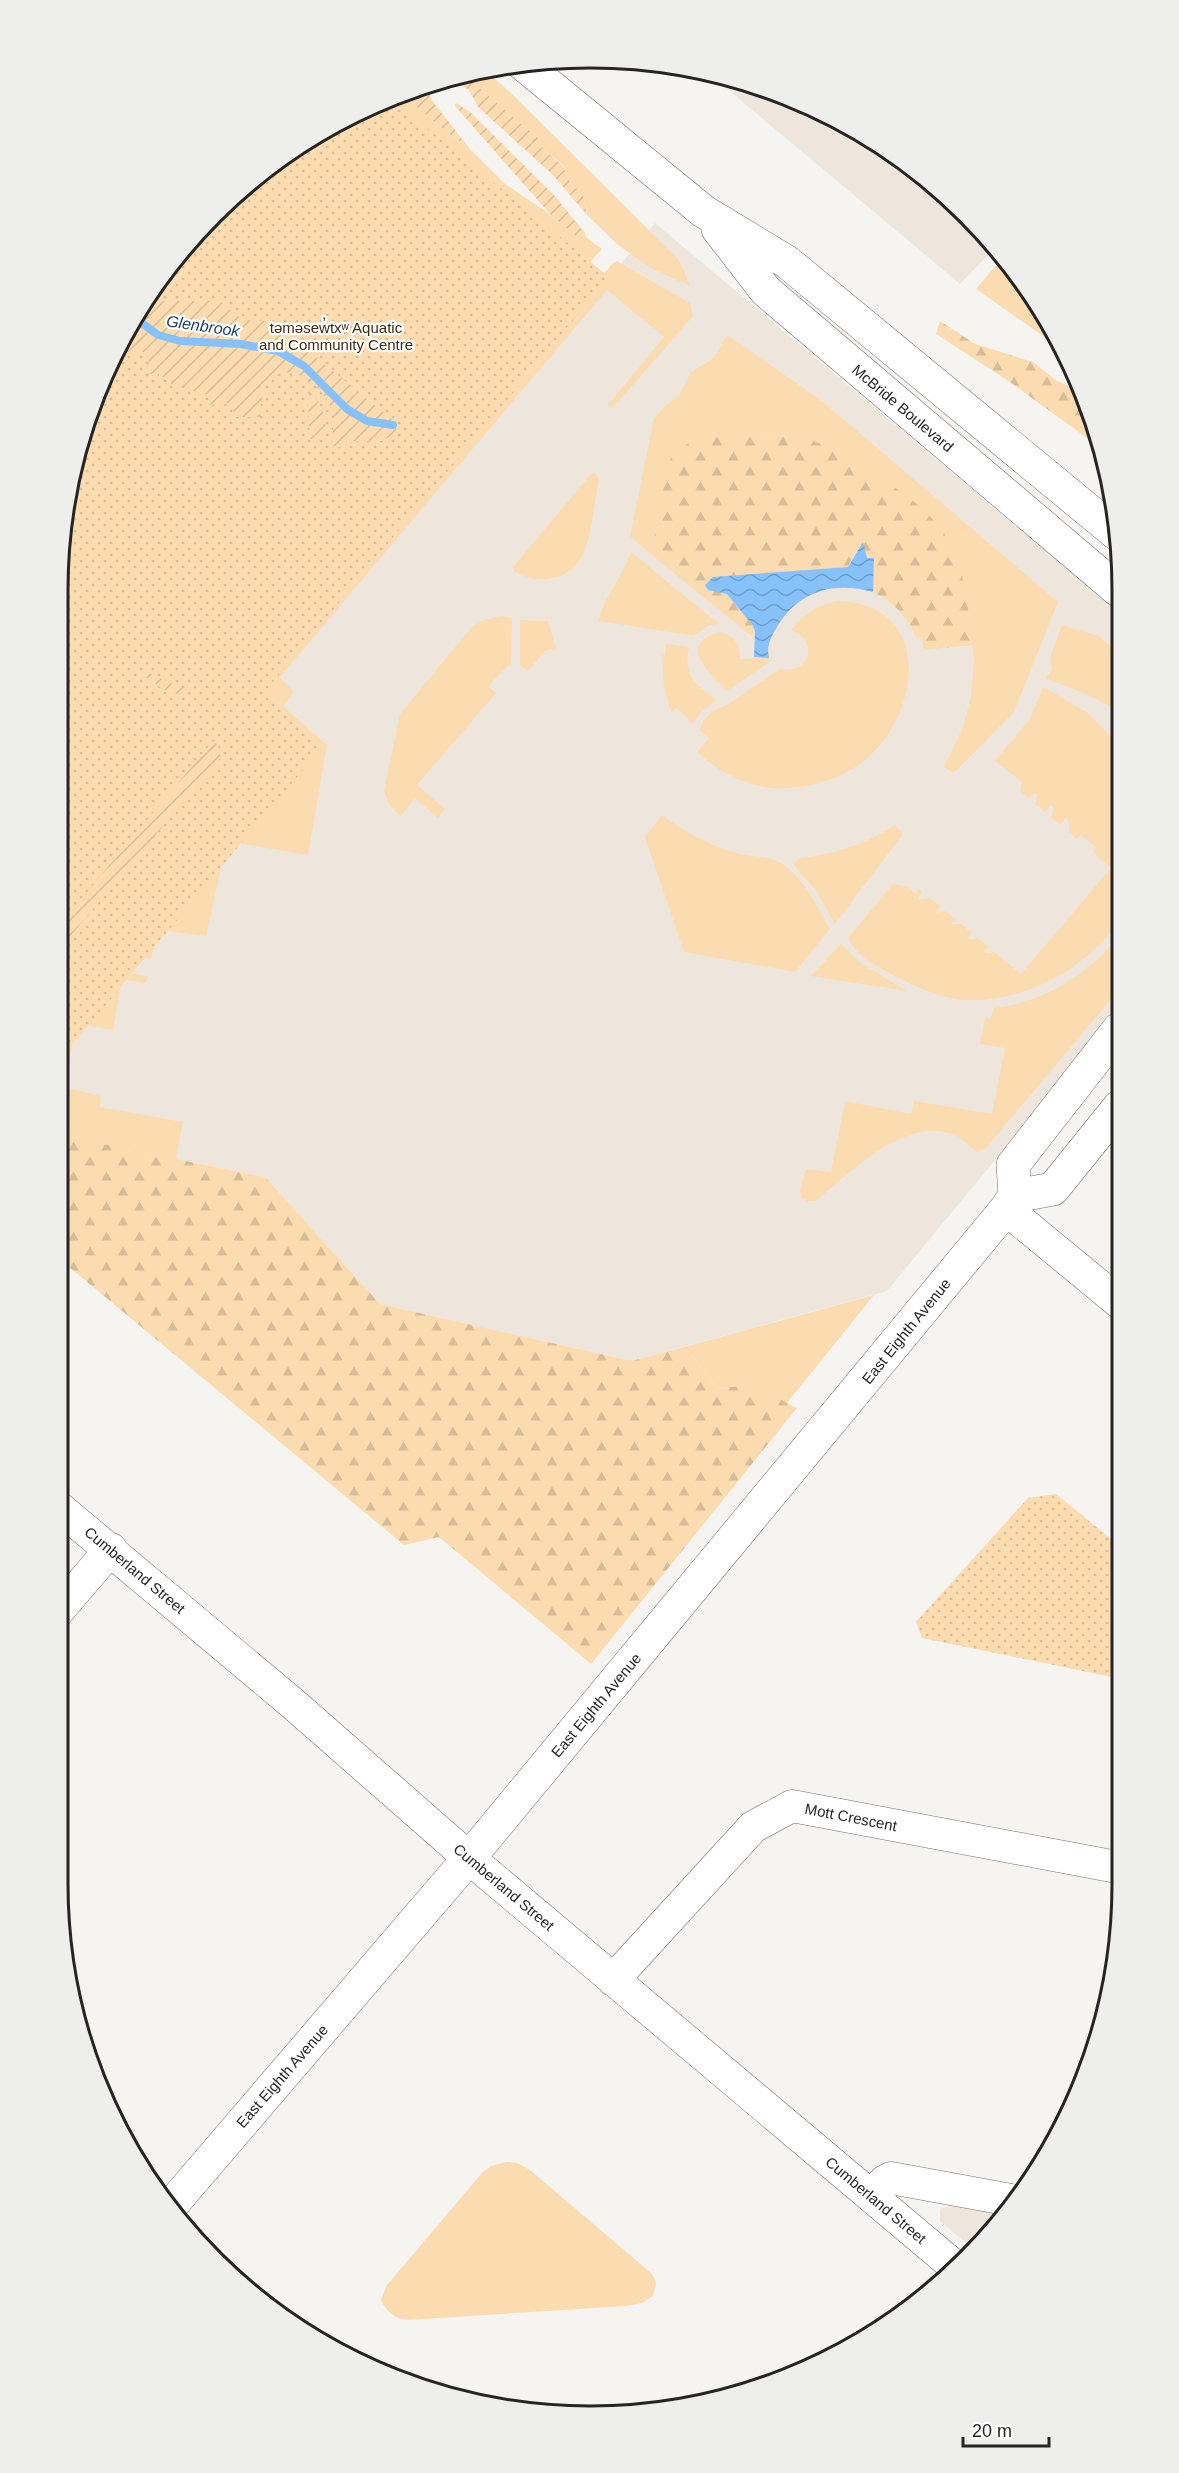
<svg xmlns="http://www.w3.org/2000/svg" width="1179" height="2473" viewBox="0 0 1179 2473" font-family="Helvetica,sans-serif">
<defs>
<pattern id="forest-firs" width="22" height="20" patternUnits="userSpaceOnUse" patternTransform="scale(1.5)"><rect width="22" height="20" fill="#fadcb0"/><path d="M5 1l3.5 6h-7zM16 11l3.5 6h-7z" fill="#d6bd97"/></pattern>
<pattern id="park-dots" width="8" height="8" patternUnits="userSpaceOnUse" patternTransform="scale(1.5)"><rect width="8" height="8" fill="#fadcb0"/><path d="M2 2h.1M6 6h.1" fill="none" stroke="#d6bd97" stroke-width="1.8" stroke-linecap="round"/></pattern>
<pattern id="garden-furrows" width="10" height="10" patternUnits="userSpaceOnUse" patternTransform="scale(1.5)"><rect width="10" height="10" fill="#fadcb0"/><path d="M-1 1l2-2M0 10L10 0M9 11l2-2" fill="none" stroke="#d6bd97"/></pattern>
<pattern id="water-waves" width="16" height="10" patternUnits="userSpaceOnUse" patternTransform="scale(1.5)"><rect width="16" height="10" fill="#86c2f9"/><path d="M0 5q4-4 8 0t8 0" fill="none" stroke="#6d9dc9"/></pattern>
</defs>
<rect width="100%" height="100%" fill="#f6f4f0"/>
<path fill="#eee6dc" d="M 742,82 L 793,97 L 913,167 L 995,248 L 960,284 L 732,93 Z
M 655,223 L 1118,612 L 1119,1010 L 887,1291 L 632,1361 L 380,1304 L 265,1177 L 79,1139 L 57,1108 L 57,1063 L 324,746 L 263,694 Z
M 950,2205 L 1002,2215 L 990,2235 L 973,2249 L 940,2221 L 940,2209 Z"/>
<path fill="#fadcb0" d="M 482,68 L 511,93 L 679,260 L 690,286 L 649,267 L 617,244 L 587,215 L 583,194 L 570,183 L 563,165 L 543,149 L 539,139 L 463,74 Z
M 402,93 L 438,125 L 469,148 L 504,183 L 551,215 L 581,240 L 586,237 L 602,249 L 582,271 L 385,98 Z
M 1003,257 L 1012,265 L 1059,347 L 976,289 Z
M 617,261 L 690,303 L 693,316 L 612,409 L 608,405 L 664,337 L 607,290 L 280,677 L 294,692 L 283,706 L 327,745 L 308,855 L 227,841 L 206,936 L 158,930 L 151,959 L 124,955 L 112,970 L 148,976 L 146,983 L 122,979 L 113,1030 L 75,1023 L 66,1088 L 101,1096 L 100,1107 L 183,1122 L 176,1159 L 78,1139 L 57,1108 L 57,1018 L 225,727 L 612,264 Z
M 727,335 L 822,401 L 1058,602 L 1014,712 L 954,773 L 944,767 L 963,727 L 971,697 L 974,661 L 967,600 L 907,496 L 879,477 L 817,442 L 783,435 L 749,434 L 671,456 L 655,526 L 654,557 L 630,536 L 654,419 L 663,408 L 680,394 L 691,372 L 714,358 Z
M 595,473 L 599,479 C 594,502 593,530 584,552 C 572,581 538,586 514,571 L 513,567 L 591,474 Z
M 631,552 L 719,624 L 709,625 L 694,636 L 599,621 C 604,595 623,577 631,552 Z
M 836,601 C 936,602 922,719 860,764 C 839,779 813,787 787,788 C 753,790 722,775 697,752 L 709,738 L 700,730 L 703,721 L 713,711 L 729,704 L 779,669 C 810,675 820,642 791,630 C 803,614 817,606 836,601 Z
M 501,616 L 512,618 L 511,663 L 488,686 L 496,693 L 417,785 L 445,809 L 438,818 L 415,798 L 401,816 L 390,806 L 384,791 L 400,714 L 471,628 L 481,621 Z
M 520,620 L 548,621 L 556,648 L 545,651 L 528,671 L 520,665 Z
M 1062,625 L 1099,636 L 1118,653 L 1118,710 L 1088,695 L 1046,678 L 1052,670 L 1050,658 Z
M 719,632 C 734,635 741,644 740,659 L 769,658 L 771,661 L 727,691 C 710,674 676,645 719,632 Z
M 666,644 L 689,647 C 683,675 695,685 717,700 L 703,710 L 692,724 L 677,708 L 671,712 L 664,687 L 662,655 L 665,655 Z
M 1043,687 L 1088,713 L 1118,743 L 1119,922 C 1084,970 1025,1002 966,1000 C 942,999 918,988 897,977 C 878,967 858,958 848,938 L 893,884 L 908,887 L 916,894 L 919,889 L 923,892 L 918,898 L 920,900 L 930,898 L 940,906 L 936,911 L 937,913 L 945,911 L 956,919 L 951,924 L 961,924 L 972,933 L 967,938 L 971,940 L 978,938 L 988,947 L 984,951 L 988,953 L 994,952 L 1021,974 L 1111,868 L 1093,852 L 1096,847 L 1081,835 L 1077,839 L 1069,832 L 1069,821 L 1065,818 L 1061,825 L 1051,817 L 1054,808 L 1051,805 L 1045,812 L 1035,804 L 1038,795 L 1035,793 L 1029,798 L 1020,791 L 1022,782 L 995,761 L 1030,719 Z
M 662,815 C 687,834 714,848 745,855 C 754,857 764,856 772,859 C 799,868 817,906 830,929 L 795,972 L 684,952 L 645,837 Z
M 895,825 L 903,834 L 835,924 L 817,892 L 793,864 L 797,859 C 837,853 861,846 895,825 Z
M 1119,936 L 1119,990 L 985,1149 L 977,1152 C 970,1147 962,1138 955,1135 C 904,1115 851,1173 815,1201 L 807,1201 L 801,1197 L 800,1191 L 806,1169 L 831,1172 L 845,1101 L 911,1114 L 914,1101 L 992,1114 L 1005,1048 L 980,1044 L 985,1018 L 990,1019 L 994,1008 C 1044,1002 1088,975 1119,936 Z
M 841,944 L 859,962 L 907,991 L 811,976 Z
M 874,1295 L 787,1403 C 761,1390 748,1382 719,1389 L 684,1347 Z
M 507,2162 L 518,2163 L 530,2170 L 651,2273 L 656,2282 L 653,2296 L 642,2303 L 626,2306 L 409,2320 C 396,2319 386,2312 381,2300 L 387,2285 L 482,2173 L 491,2166 Z"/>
<path fill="url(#forest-firs)" d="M 940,321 L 975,344 L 1033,362 L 1057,381 L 1083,393 L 1098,446 L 1007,380 L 936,334 Z
M 748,434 C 771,435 795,435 816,442 C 826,445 836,452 845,457 C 883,478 936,509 954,551 C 966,580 969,614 972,645 L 924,650 L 922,637 L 916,638 C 908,616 893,602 873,592 L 874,558 L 867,558 L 856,550 L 848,567 L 713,577 L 721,594 L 727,594 L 753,626 L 754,638 L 654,557 L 655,526 L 671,456 L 687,444 L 714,437 Z
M 57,1108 L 79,1139 L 265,1177 L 380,1304 L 632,1361 L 684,1347 L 719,1389 C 754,1381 766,1393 797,1408 L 591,1664 L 439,1537 L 404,1545 L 57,1257 Z"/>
<path fill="url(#park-dots)" d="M 389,97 L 609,277 L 264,693 L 324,745 L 57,1063 L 57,589 L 67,486 L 97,386 L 147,294 L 213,213 L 293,147 Z
M 1056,1494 L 1121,1547 L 1121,1679 L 922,1638 L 916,1622 L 1028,1498 Z"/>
<path fill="url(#garden-furrows)" d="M 463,74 L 539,139 L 543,149 L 563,166 L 570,183 L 583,194 L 587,215 L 552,174 L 478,107 L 469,90 L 449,78 Z
M 427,85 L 431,99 L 469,148 L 438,125 L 401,93 Z
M 456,103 L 469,111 L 553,194 L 585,233 L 586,237 L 581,240 L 551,215 L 455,106 Z
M 213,298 L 222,298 L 222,304 L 244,320 L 272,321 L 394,421 L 398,435 L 383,439 L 383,441 L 370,441 L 370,443 L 346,440 L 346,443 L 340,443 L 340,447 L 332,446 C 332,436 335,423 333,413 C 327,389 286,353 267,385 C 261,393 261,406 260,417 L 234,417 L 233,403 L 209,405 L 208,394 L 196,395 L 196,391 L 183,391 L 183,384 L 170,384 L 171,377 L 159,377 L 159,374 L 149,374 L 148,352 L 116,352 L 144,299 L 144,301 L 213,301 Z
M 310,392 C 323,405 326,416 326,434 L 322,435 L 321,438 L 310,439 L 308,404 Z
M 145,671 L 190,692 C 173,699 159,686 145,677 Z
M 213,741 L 218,745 L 221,757 L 57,952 L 57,928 Z"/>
<path fill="url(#water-waves)" d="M 863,542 L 867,558 L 874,558 L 873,592 C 834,581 798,591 777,627 C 771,637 766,646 769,658 L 754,657 L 755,632 L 753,626 L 727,594 L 708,590 L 705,585 L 713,577 L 848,567 Z"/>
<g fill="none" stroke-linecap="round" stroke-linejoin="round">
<path stroke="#86c2f9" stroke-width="8" d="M 137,313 L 143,324 L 158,335 L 180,341 L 241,344 L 278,351 L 304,366 L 347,409 L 367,421 L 393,425"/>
<defs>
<path id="street" d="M 1006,1209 L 1120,1303
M 57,1506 L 291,1702 L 469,1858 L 953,2265
M 57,1612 L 111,1549
M 613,1980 L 753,1827 L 792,1806 L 1122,1868
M 871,2195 L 885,2181 L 891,2178 L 1011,2200"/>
<path id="secondary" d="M 1015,1196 L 1053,1189 L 1119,1107
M 170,2207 L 469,1858 L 1006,1209 L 1015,1196 L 1013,1165 L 1119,1029"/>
<path id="primary" d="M 523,64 L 703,211 L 787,262 L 1117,534
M 718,229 L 766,291 L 1118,590"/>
</defs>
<use href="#street" stroke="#74716e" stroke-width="33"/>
<use href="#secondary" stroke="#74716e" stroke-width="34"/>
<use href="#primary" stroke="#74716e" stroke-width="34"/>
<use href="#street" stroke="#fff" stroke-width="32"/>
<use href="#secondary" stroke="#fff" stroke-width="33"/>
<use href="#primary" stroke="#fff" stroke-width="33"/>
</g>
<g text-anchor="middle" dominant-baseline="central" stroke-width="4.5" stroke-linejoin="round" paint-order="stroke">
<g font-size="15" fill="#3f2c0e" stroke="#fff">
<text x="336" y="327">təməsew̓txʷ Aquatic<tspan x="336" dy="17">and Community Centre</tspan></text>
</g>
<g font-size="15" fill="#262524" stroke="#fff">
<text transform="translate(903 408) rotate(40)">McBride Boulevard</text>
<text transform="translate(906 1331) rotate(-51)">East Eighth Avenue</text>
<text transform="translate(135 1570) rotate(40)">Cumberland Street</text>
<text transform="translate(596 1705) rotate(-50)">East Eighth Avenue</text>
<text transform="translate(851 1817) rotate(11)">Mott Crescent</text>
<text transform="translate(504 1887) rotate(40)">Cumberland Street</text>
<text transform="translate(282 2076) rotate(-49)">East Eighth Avenue</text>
<text transform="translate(876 2200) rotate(40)">Cumberland Street</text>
</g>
<g font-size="16" font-style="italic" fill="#1a4569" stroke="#fff">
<text transform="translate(203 326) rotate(8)">Glenbrook</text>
</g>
</g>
<path d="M0 0H1179V2473H0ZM590 68H590A522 522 0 0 1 1112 590V1884A522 522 0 0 1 590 2406H590A522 522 0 0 1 68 1884V590A522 522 0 0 1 590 68Z" fill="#eeeeed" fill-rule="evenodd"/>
<path fill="none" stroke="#262524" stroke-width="3" d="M590 68H590A522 522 0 0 1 1112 590V1884A522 522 0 0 1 590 2406H590A522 522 0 0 1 68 1884V590A522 522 0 0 1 590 68Z"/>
<path d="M963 2437v9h86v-9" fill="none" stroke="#262524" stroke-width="3"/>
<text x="972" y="2437" font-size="18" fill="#262524" stroke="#ffffff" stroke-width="4.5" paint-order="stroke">20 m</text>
</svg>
